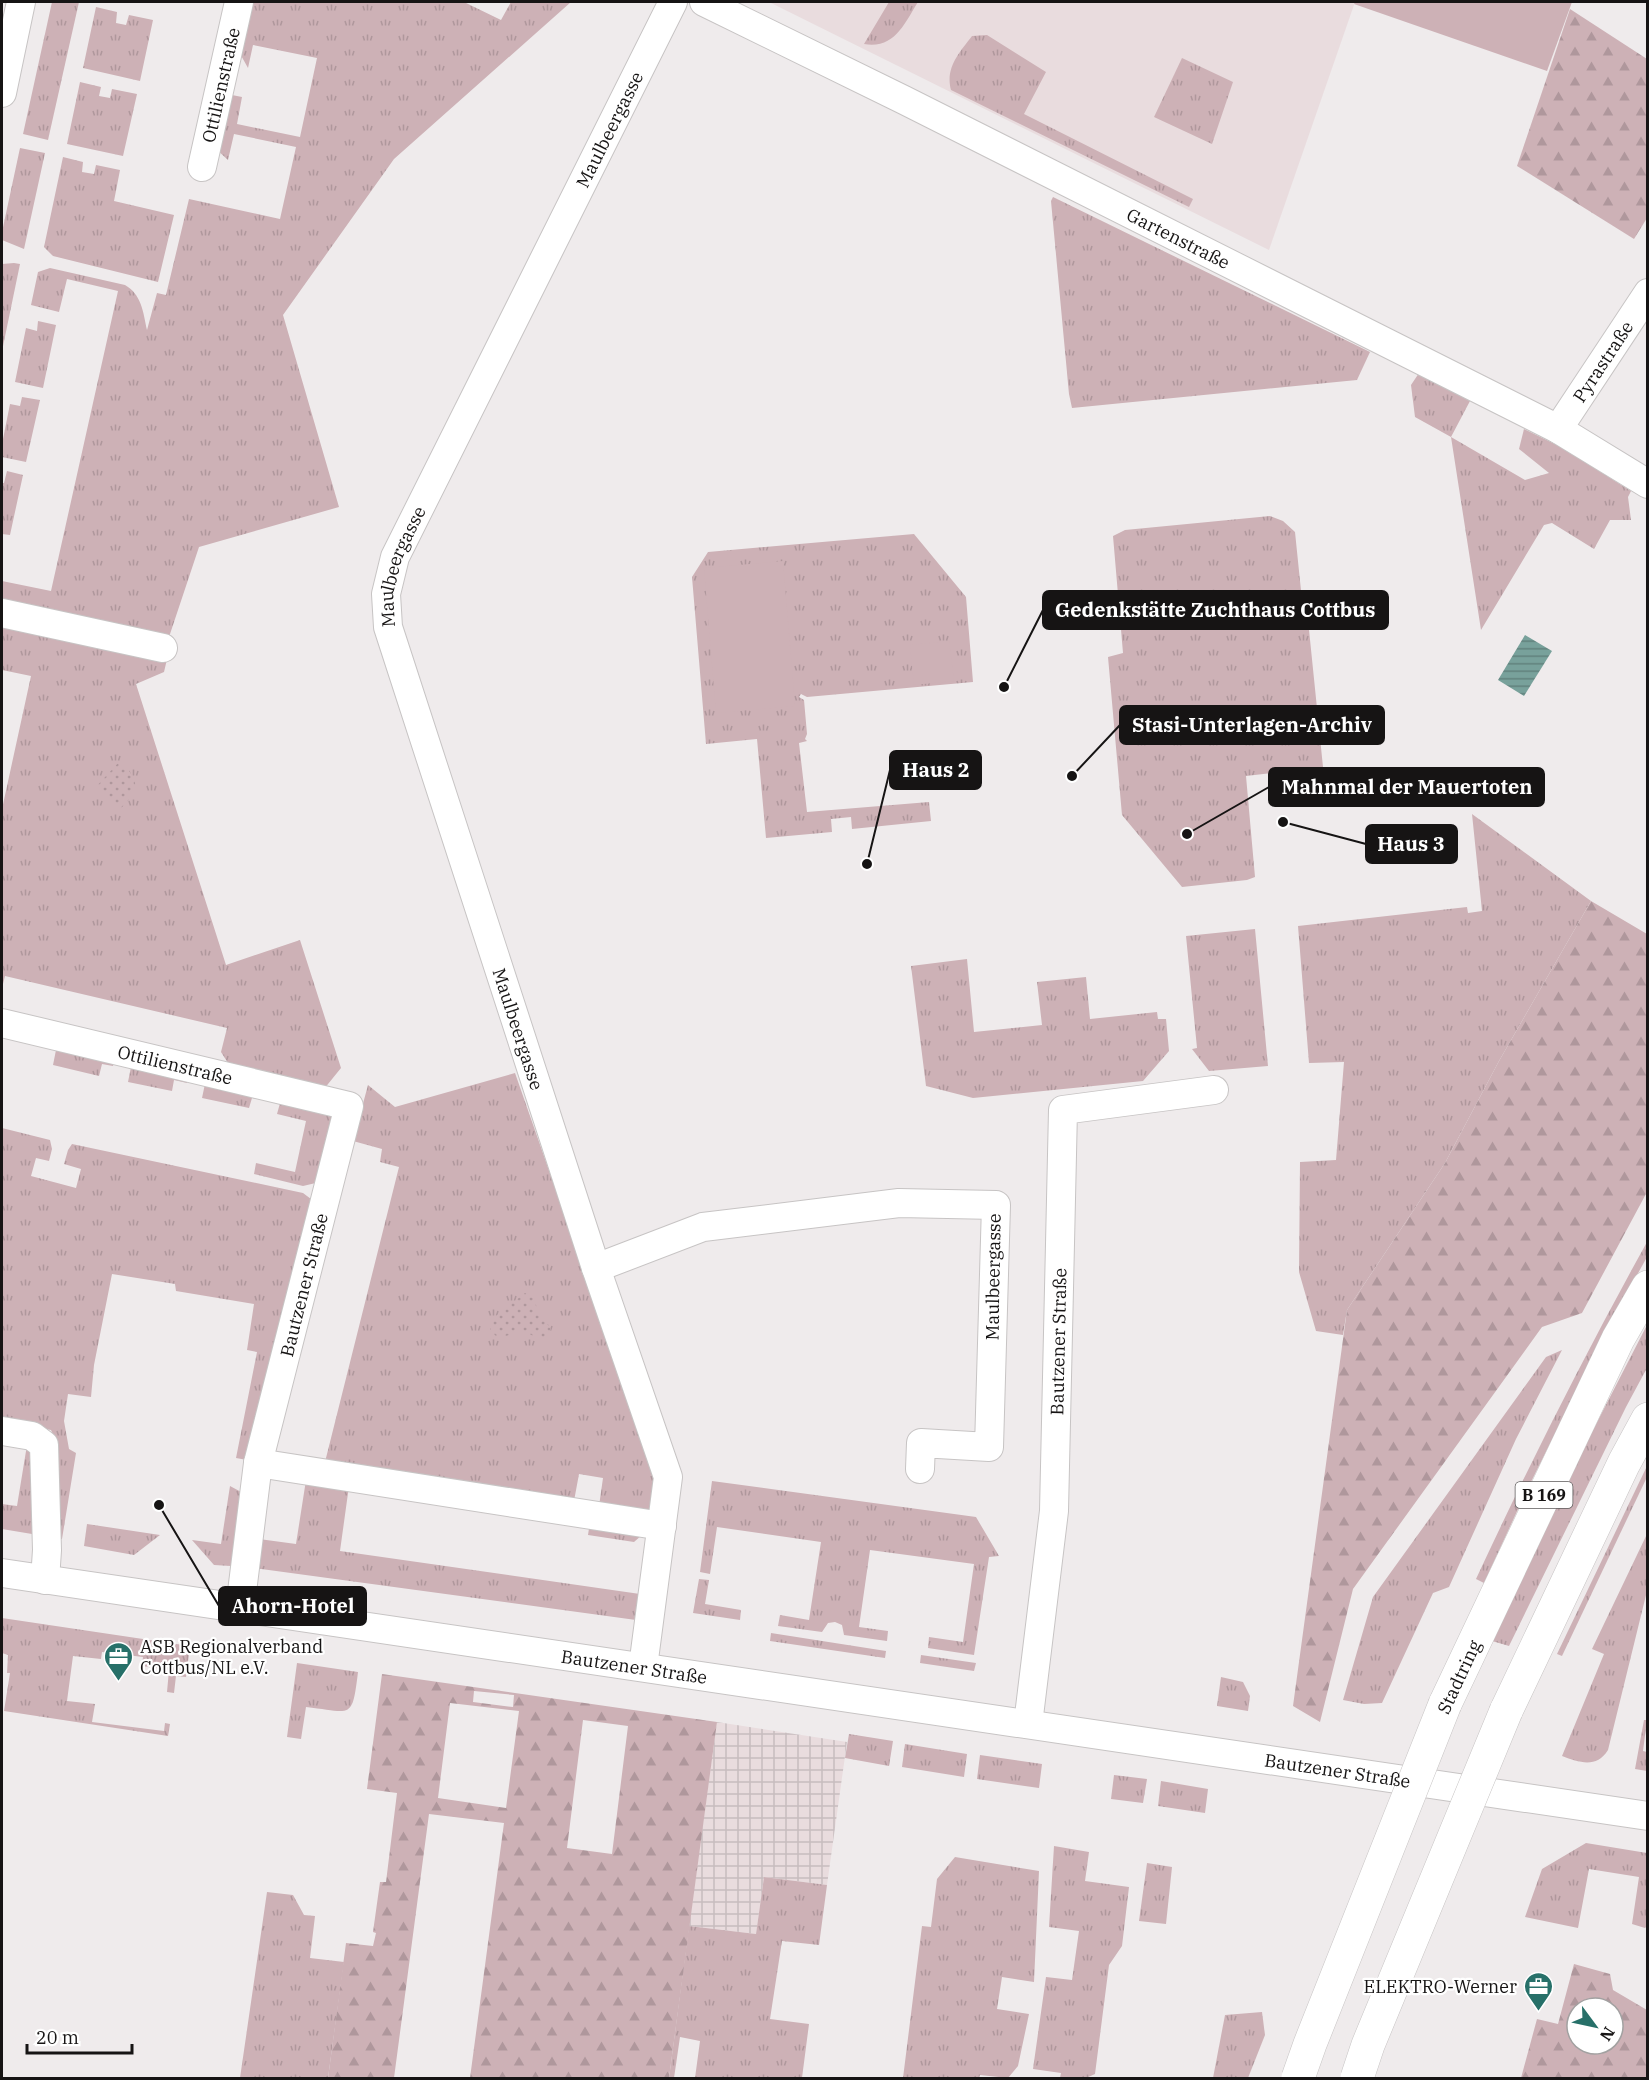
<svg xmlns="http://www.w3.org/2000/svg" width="1649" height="2080" font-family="'IBM Plex Serif',serif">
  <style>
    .built { fill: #e9dcde }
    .industrial { fill: url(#industrial-grid) }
    .grass { fill: url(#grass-tufts) }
    .forest { fill: url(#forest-firs); fill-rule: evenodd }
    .park { fill: url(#park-dots) }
    .garden { fill: #cdb1b6 }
    .water { fill: url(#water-rules) }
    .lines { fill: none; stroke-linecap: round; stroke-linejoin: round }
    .street-casing { stroke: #c7c4c4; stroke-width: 30 }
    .primary-casing { stroke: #c7c4c4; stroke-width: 34 }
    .street { stroke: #fff; stroke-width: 28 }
    .primary { stroke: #fff; stroke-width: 33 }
    .primary-bridge-casing { stroke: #c7c4c4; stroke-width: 34; stroke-linecap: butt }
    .primary-bridge { stroke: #fff; stroke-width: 33 }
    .labels { text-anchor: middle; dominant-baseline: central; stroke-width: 4.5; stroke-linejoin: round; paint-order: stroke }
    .shield { fill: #fff; stroke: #5c5a5a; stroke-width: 1.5 }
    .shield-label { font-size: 16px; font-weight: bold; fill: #161414 }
    .street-label { font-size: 18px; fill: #161414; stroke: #fff }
    .poi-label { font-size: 18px; fill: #161414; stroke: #fff; text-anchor: start }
    .leader { fill: none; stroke: #161414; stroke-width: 2 }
    .callout-dot { fill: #161414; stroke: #fff; stroke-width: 2 }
    .callout { fill: #161414; stroke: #161414; stroke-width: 2 }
    .callout-label { font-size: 20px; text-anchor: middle; font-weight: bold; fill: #fff }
  </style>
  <defs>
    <pattern id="industrial-grid" width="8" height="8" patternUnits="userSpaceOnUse" patternTransform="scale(1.5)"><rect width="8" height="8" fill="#e9dcde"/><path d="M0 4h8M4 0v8" fill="none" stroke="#c7bcbe"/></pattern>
    <pattern id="grass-tufts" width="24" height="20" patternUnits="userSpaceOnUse" patternTransform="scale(1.5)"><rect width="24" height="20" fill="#cdb1b6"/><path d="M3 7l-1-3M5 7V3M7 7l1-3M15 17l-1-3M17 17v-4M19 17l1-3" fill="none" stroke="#af979c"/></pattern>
    <pattern id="forest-firs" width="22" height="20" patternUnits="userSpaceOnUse" patternTransform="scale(1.5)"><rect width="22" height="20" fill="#cdb1b6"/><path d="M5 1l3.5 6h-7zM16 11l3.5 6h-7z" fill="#af979c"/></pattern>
    <pattern id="park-dots" width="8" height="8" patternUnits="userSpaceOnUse" patternTransform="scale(1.5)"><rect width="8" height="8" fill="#cdb1b6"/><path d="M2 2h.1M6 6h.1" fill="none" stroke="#af979c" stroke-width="1.8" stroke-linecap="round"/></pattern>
    <pattern id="water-rules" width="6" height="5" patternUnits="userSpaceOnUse" patternTransform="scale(1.5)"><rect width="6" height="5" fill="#78a19b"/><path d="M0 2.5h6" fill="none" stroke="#61827d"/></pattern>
  </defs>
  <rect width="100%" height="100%" fill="#efebec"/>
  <path class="built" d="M769,2H1355L1269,250Z"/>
  <path class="industrial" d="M717,1722L847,1742L827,1885L764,1877L756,1934L689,1926Z"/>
  <g class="grass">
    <path d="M52,2H79L48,140L23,134Z"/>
    <path d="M248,2H464L501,20L511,2H571L394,159L283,315L339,507L199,547L168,640L2,603V581L51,591L118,291L67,279L59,312L31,305L38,272L50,268L125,285C142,295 143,312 147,330L157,293L166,295L189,199L280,219L296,147L234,134L228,160L216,149L232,95L242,97L237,124L300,137L317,58L253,45L248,68L238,50Z"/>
    <path d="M889,2H918C904,24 895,49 864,44Z"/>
    <path d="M96,7L117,12L116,23L126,25L129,15L153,20L140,81L83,68Z"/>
    <path d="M987,35L1046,72L1024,114L1193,199L1189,207L951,90C945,68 959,53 972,36Z"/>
    <path d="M1182,58L1233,82L1212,144L1154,117Z"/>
    <path d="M80,82L101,87L99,96L110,98L112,89L137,94L123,156L67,144Z"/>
    <path d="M20,148L45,153L24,249L2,240V232Z"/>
    <path d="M63,157L83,162L82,172L94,174L96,165L120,170L114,201L174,215L158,282L53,256L44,247Z"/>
    <path d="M1053,197L1370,352L1357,380L1072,408L1069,394L1051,201Z"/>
    <path d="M14,263L20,264L2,351V264Z"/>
    <path d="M38,321L56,325L43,388L15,382L26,328L37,331Z"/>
    <path d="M1419,373L1470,401L1451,437L1525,480L1549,473L1519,449L1524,429L1561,447L1631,491L1628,497L1631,520H1610L1594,549L1552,523L1544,525L1481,630L1451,437L1415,417L1411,385Z"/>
    <path d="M22,397L40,400L26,462L2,457V444L10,404L20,406Z"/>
    <path d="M7,471L23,475L10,535L2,534V483H4Z"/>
    <path d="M1270,516L1283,521L1295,532L1303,610L1308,620L1323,767L1246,776L1255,877L1247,880L1182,887L1122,815L1108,657L1123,653L1113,536L1125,530Z"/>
    <path d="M914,534L966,597L973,682L807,697L801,694L799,697L804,700L807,734L805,739L807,741L799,743L807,812L929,802L931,821L852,829L851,817L831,819L832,832L766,838L757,739L706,744L692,577L708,552Z"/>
    <path d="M2,620L168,655L164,672L136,684L226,965L300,940L341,1068L324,1089L228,1063L221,1052L227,1028L5,976L2,988V809L31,676L2,670Z"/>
    <path d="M1472,814L1591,901L1499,1061L1445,1163L1347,1310L1343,1335L1316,1331L1299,1272L1300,1162L1336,1160L1344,1062L1309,1063L1298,926L1467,907L1468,913L1482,911Z"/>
    <path d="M1255,929L1268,1066L1209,1071L1192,1049L1197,1048L1186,936Z"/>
    <path d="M967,959L974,1032L1042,1025L1037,982L1086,977L1090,1019L1157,1012L1158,1019H1166L1169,1051L1143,1081L973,1098L926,1086L911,966Z"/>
    <path d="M57,1045L115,1058L113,1066L102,1064L99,1076L53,1065Z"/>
    <path d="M132,1062L189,1075L187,1083L174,1080L172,1091L128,1082Z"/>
    <path d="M515,1073L655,1474L649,1514L599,1506L603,1478L579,1474L574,1501L324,1466L399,1167L380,1162L382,1149L353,1141L368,1085L395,1107Z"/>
    <path d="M206,1079L263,1100L252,1098L249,1108L202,1098Z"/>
    <path d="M282,1096L332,1109L335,1124L320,1182L303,1186L254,1174L256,1163L295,1172L306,1121L277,1114Z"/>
    <path d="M2,1128L50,1140L52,1149L49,1161L36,1158L31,1176L76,1188L81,1169L64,1164L68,1150L72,1144L303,1193L315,1202L247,1460L236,1458L257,1352L247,1350L254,1304L176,1291L175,1284L112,1274L94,1365L91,1397L68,1394L64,1421L69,1449L76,1453L62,1539H56L55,1439L51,1430L2,1421Z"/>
    <path d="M1647,1242V1257L1605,1333L1526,1492L1484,1583L1476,1579C1529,1465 1586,1352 1647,1242Z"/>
    <path d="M1647,1325V1368L1626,1407L1509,1646L1492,1641L1573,1469Z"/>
    <path d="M1562,1350L1516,1439L1449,1587L1433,1593L1382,1703L1364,1704L1343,1700L1373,1597L1546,1357Z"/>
    <path d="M27,1445L38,1454V1535L2,1529V1504L17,1506Z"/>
    <path d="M1647,1466V1477L1562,1656L1557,1654Z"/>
    <path d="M306,1480L349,1486L340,1551L640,1594L636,1620L254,1568L259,1539L296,1544Z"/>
    <path d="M712,1481L976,1517L999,1556L989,1557L974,1655L928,1648L929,1637L963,1642L974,1564L870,1550L859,1627L888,1631L887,1641L844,1635L842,1625L835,1622L828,1623L822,1632L778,1626L780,1615L809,1620L821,1542L717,1527L710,1574L700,1572Z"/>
    <path d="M230,1486L243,1493L231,1566L214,1565L192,1540L221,1544Z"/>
    <path d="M590,1522L642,1535L634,1542L588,1535Z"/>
    <path d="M87,1524L160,1535L134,1555L84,1546Z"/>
    <path d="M1647,1534V1591L1608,1750C1597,1768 1580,1763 1562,1756L1604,1654L1592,1649Z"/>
    <path d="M699,1579L709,1580L705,1604L741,1610L740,1620L693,1613Z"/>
    <path d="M2,1618L190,1646L186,1677L176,1676L174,1693L167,1692L169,1670L142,1666L143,1657L102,1652L101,1659L73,1656L67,1701L95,1704L92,1722L164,1731L165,1723L170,1724L168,1736L4,1711L10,1673H7L8,1655L2,1653Z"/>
    <path d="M771,1633L886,1651L885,1658L770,1641Z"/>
    <path d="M921,1655L976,1663L974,1671L920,1663Z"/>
    <path d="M297,1663L358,1672C352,1721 352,1712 306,1707L301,1739L287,1737Z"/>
    <path d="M1221,1677L1243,1682L1250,1696L1248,1711L1217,1706Z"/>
    <path d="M1644,1720H1647L1643,1751L1647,1752V1771L1635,1769Z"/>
    <path d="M849,1734L893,1741L889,1766L845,1758Z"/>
    <path d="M905,1744L967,1754L964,1777L902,1767Z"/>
    <path d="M980,1755L1042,1764L1039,1788L977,1779Z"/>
    <path d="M1114,1775L1147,1779L1143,1803L1111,1799Z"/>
    <path d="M1161,1781L1208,1789L1205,1813L1158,1806Z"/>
    <path d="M1586,1843L1647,1853L1648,1925L1645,1928L1632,1924L1639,1877L1589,1869L1578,1928L1525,1917L1542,1869Z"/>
    <path d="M1054,1846L1089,1852L1085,1881L1129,1887L1122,1946L1109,1965L1095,2074L1086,2078H1060L1061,2073L1033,2069L1046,1977L1072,1980L1079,1931L1049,1927Z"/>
    <path d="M955,1857L1039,1871L1034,1982L1002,1977L997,2009L1029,2014L1018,2066L1008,2078L980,2075L979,2078H903L922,1926L931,1927L937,1879Z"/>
    <path d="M1147,1863L1172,1867L1166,1924L1139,1921Z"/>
    <path d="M764,1877L827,1885L819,1945L782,1941L770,2019L809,2024L802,2078H695L700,2041L680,2037L674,2078H669L689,1926L756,1934Z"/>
    <path d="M267,1892L293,1895L304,1915L315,1916L310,1958L344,1962L328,2078H240Z"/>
    <path d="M1262,2012L1265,2035L1248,2078H1213L1225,2015Z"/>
  </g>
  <g class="forest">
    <path d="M1570,9L1647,59V218L1634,239L1517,166Z"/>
    <path d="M1591,901L1647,934V1192L1582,1313L1542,1327L1353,1589L1320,1722L1293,1706L1347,1310L1445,1163L1499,1061Z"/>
    <path d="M382,1674L717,1722L669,2078H470L504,1823L429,1814L394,2078H328L346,1943L373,1946L376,1933L373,1932L380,1882H386L397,1793L367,1789ZM474,1691L514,1695L513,1707L473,1702ZM450,1703L519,1711L506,1808L438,1798ZM583,1720L628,1726L612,1854L567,1848Z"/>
    <path d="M1574,1964L1610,1974L1613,1990L1647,2010V2078H1521L1537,2019L1558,2024ZM1577,2008H1613V2044H1577Z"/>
  </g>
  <g class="park">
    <path d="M120,761C142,783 139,791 118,811L95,788Z"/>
    <path d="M525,1293L534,1298L538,1312L551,1329L545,1338L539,1339L524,1331L498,1338L490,1330L491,1320Z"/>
  </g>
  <g class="garden">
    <path d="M1355,2H1572L1547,71L1354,4Z"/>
    <path d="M783,561L795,706L716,713L704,568Z"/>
    <path d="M949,641L954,681L914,685L910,645Z"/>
  </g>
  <path class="water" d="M1525,635L1552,651L1524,696L1498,680Z"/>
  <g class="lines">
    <defs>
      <g id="street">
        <path id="s1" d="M704,2L904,100L1558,429L1648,484"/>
        <path d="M2,93L21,2"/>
        <path id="s2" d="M202,167L239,2"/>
        <path id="s3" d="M1558,429L1648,293"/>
        <path d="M2,613L163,648"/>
        <path id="s4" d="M2,1023L349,1106L258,1463L240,1608"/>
        <path d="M596,1268L703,1227L899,1203L996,1205L989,1447L921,1443L920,1469"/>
        <path d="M2,1431L32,1436L44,1445L47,1550L45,1580"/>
        <path d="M258,1463L662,1526"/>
        <path id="s5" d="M2,1573L1648,1816"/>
        <path id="s6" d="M643,1667L668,1477L596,1268L388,627L386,594L395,557L673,2"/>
        <path id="s7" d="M1028,1724L1054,1511L1063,1110L1214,1090"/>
      </g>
      <g id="primary">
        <path d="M1445,1704L1618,1339L1648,1287"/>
        <path d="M1506,1711L1624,1463L1648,1419"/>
      </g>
    </defs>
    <use href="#street" class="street-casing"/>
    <use href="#primary" class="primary-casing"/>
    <use href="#street" class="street"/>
    <use href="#primary" class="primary"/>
    <defs>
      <g id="primary-bridge">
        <path d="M1298,2078L1310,2044L1445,1704"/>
        <path d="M1357,2078L1368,2045L1506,1711"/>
      </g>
    </defs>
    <use href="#primary-bridge" class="primary-bridge-casing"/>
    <use href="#primary-bridge" class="primary-bridge"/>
  </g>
  <defs>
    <symbol id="office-pin" viewBox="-11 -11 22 30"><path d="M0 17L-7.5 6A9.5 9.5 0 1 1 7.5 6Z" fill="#277069" stroke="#fff"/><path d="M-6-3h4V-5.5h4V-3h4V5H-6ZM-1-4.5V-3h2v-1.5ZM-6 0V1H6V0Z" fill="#fff"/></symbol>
  </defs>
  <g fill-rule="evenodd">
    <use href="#office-pin" x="102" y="1640" width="33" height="45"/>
    <use href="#office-pin" x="1522" y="1970" width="33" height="45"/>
  </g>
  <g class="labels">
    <rect class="shield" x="1515.5" y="1482" width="57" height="26" rx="4.5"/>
    <g class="shield-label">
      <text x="1544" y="1495">B 169</text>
    </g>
    <g class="street-label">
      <text stroke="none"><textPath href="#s2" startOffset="84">Ottilienstraße</textPath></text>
      <text stroke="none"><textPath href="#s6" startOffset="1636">Maulbeergasse</textPath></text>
      <text stroke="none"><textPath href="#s1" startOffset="530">Gartenstraße</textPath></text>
      <text stroke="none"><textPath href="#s3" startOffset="81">Pyrastraße</textPath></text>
      <text stroke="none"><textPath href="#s6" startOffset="1150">Maulbeergasse</textPath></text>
      <text transform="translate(518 1029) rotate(72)">Maulbeergasse</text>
      <text stroke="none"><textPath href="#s4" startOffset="178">Ottilienstraße</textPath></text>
      <text transform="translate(993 1277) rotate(-89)">Maulbeergasse</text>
      <text transform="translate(304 1285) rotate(-76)">Bautzener Straße</text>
      <text stroke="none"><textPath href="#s7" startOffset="384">Bautzener Straße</textPath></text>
      <text stroke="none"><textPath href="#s5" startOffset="639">Bautzener Straße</textPath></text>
      <text transform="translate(1459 1677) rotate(-65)">Stadtring</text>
      <text stroke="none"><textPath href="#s5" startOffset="1350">Bautzener Straße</textPath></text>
    </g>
    <g class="poi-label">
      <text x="140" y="1646">ASB Regionalverband<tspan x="140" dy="21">Cottbus/NL e.V.</tspan></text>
      <text x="1517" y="1986" text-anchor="end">ELEKTRO-Werner</text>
    </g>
  </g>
  <path class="leader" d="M1004 687L1043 610M1072 776L1120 725M867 864L890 770M1187 834L1269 787M1283 822L1366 844M159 1505L219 1606"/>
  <g class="callout-dot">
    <circle cx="1004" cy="687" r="6"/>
    <circle cx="1072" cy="776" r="6"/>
    <circle cx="867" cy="864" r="6"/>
    <circle cx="1187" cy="834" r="6"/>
    <circle cx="1283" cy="822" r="6"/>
    <circle cx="159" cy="1505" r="6"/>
  </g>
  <g class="callout">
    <rect x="1043" y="591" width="345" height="38" rx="6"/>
    <rect x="1120" y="706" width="264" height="38" rx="6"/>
    <rect x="890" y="751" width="91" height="38" rx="6"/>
    <rect x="1269" y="768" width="275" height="38" rx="6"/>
    <rect x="1366" y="825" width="91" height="38" rx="6"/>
    <rect x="219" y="1587" width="147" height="38" rx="6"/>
  </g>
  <g class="callout-label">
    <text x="1215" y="617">Gedenkstätte Zuchthaus Cottbus</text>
    <text x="1252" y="732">Stasi-Unterlagen-Archiv</text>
    <text x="936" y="777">Haus 2</text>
    <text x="1407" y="794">Mahnmal der Mauertoten</text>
    <text x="1411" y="851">Haus 3</text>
    <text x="293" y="1613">Ahorn-Hotel</text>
  </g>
  <rect width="1649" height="2080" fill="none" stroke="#161414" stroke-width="6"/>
  <g transform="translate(1595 2026) rotate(123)"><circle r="28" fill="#ffffff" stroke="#a2a1a1" stroke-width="1.5"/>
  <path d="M0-4.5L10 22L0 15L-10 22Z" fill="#277069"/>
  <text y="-9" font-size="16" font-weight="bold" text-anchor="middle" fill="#161414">N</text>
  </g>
  <path d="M27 2044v9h105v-9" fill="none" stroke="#161414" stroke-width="3"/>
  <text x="36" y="2044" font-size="18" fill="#161414" stroke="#ffffff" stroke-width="4.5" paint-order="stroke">20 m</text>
</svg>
